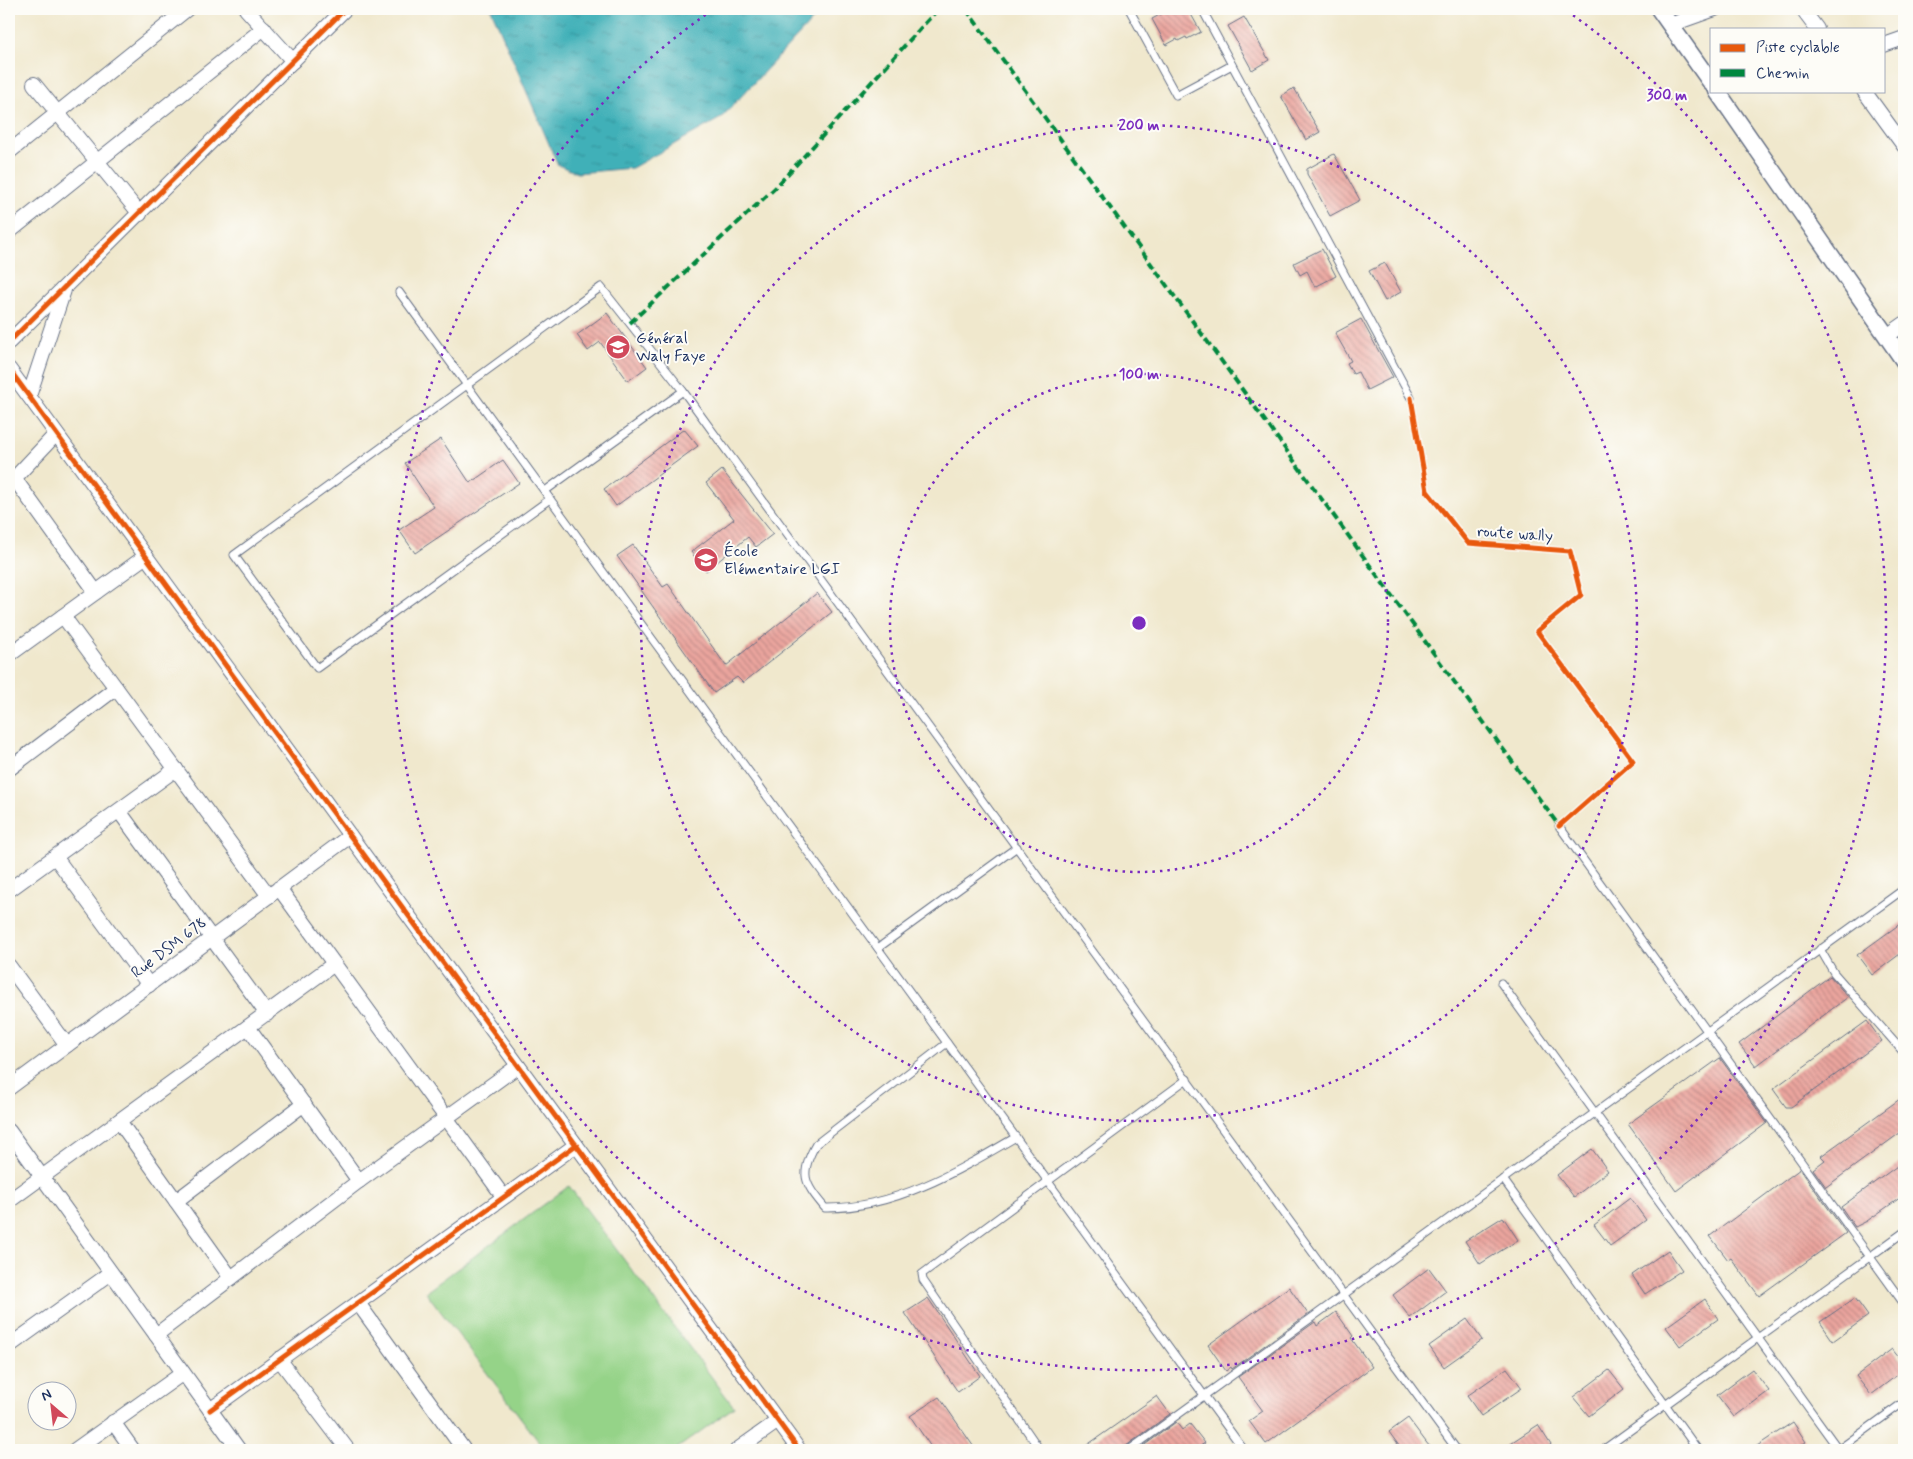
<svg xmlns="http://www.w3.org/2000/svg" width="1913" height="1459" font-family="Mynerve,sans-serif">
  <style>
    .garden { fill: #95d388; stroke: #588173 }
    .water { fill: url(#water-ripples); stroke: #2d708b }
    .building { fill: url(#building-back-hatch) }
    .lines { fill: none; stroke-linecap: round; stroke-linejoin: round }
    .service-casing { stroke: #667085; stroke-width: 9 }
    .minor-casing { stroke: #667085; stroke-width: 16 }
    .tertiary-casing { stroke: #667085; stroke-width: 19 }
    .path { stroke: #667085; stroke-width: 3; stroke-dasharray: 1 4; stroke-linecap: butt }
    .service { stroke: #fff; stroke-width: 7 }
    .minor { stroke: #fff; stroke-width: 14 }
    .tertiary { stroke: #fff; stroke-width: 16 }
    .quiet { stroke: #00873e; stroke-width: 4; stroke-dasharray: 8 4; stroke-linecap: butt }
    .cycleway-casing { stroke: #fdfcf7; stroke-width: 8 }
    .cycleway { stroke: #e8590c; stroke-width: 5 }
    .ring { fill: none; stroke: #7b2cbf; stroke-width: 2.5; stroke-dasharray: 2.5 5 }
    .labels { text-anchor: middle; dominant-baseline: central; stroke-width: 4; stroke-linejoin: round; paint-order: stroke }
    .poi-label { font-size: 16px; fill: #1b2f5e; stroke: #fdfcf7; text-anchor: start }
    .street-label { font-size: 16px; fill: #1b2f5e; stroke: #fdfcf7 }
    .centre { fill: #7b2cbf; stroke: #fdfcf7; stroke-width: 2.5 }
    .ring-label { font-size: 15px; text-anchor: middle; font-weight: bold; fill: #7b2cbf; stroke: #fdfcf7; stroke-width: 4; stroke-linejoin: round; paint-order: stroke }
  </style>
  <defs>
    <pattern id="water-ripples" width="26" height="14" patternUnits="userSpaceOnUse" patternTransform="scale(1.25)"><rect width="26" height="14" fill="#3fb0b8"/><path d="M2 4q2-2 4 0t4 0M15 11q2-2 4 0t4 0" fill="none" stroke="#349099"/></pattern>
    <pattern id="building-back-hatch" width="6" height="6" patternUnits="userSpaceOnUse" patternTransform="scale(1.25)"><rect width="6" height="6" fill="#eba59e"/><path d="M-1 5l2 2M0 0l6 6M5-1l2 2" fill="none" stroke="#be8784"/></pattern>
  </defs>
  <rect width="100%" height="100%" fill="#fdfcf7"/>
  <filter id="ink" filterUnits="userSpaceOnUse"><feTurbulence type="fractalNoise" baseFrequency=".02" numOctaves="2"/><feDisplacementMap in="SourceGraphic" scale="10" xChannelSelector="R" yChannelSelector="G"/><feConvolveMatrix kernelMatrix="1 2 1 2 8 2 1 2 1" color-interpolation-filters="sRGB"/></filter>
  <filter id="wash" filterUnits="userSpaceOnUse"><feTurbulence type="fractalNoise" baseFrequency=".0096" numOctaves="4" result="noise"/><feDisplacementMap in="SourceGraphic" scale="20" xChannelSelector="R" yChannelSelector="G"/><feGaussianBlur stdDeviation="1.12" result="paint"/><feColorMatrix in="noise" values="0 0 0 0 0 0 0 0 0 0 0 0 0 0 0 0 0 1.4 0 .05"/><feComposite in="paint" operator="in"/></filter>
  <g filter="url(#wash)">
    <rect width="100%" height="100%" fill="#f0e8cd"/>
    <path class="garden" d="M569,1186L734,1407L675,1450H545L426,1292Z"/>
    <path class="water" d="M491,9H823L721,118L632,168L577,173L558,165Z"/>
    <g id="blocks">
      <g class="building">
        <path d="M1171,9H1188L1201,32L1187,39L1186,37L1178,41L1177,39L1166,45L1152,19Z"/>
        <path d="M1244,17L1269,60L1252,70L1228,26Z"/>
        <path d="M1294,88L1320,132L1306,140L1281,96Z"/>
        <path d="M1334,154L1360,200L1330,216L1307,174V169Z"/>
        <path d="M1322,249L1336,276L1315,287L1307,271L1300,275L1294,263Z"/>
        <path d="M1385,263L1401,292L1385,301L1369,271Z"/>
        <path d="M607,313L647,367L628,381L600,342L588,351L577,335Z"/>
        <path d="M1361,319L1393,377L1367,390L1358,372L1353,374L1347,363L1351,361L1335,333Z"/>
        <path d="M684,429L698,446L616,506L604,489Z"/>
        <path d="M441,439L470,483L503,460L519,483L415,553L399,530L434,507L405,463Z"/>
        <path d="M722,470L773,534L756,547L748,537L706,571L691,552L734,519L706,483Z"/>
        <path d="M633,545L663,587L668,584L726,666L817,593L832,612L743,683L737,677L714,693L617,556Z"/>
        <path d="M1904,921V951L1872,975L1857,955Z"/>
        <path d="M1830,976L1848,997L1756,1066L1739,1044Z"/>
        <path d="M1867,1021L1882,1041L1791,1107H1786L1773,1089Z"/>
        <path d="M1720,1058L1767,1123L1676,1191L1628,1124Z"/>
        <path d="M1904,1096V1130L1826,1187L1813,1169L1825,1160L1821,1156Z"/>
        <path d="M1592,1149L1608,1171L1574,1197L1557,1175Z"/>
        <path d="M1904,1161V1195L1867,1221L1855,1227L1841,1207Z"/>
        <path d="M1800,1169L1846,1233L1759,1296L1731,1258L1728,1260L1710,1236Z"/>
        <path d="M1630,1198L1646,1220L1610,1246L1594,1225Z"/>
        <path d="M1503,1217L1518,1240L1480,1264L1465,1241Z"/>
        <path d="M1668,1250L1682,1270L1645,1294L1632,1275Z"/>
        <path d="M1429,1268L1446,1291L1410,1318L1393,1295Z"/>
        <path d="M1289,1287L1308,1314L1232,1369L1231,1367L1226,1371L1208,1345Z"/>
        <path d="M928,1298L980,1376L958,1392L905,1313Z"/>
        <path d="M1855,1298L1868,1316L1833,1341L1820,1322Z"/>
        <path d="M1705,1299L1718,1319L1680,1346L1666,1327Z"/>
        <path d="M1336,1312L1353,1336L1351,1338L1372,1367L1266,1444L1249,1421L1263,1411L1238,1377L1315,1322L1317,1326Z"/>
        <path d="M1467,1319L1482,1340L1444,1367L1429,1346Z"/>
        <path d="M1892,1349L1904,1364V1370L1871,1395L1856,1376Z"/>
        <path d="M1507,1368L1522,1388L1481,1416L1467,1396Z"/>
        <path d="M1752,1369L1769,1391L1734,1417L1717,1395Z"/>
        <path d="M1609,1370L1624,1389L1589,1416L1573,1397Z"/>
        <path d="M1157,1396L1170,1414L1126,1446L1124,1450H1080Z"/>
        <path d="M939,1397L976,1450H933L910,1416Z"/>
        <path d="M1408,1418L1432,1450H1402L1389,1432Z"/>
        <path d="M1176,1422L1182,1430L1190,1424L1205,1443L1194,1450H1138Z"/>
        <path d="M1793,1422L1806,1442L1793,1450H1751Z"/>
        <path d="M1538,1425L1551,1445L1544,1450H1500Z"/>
      </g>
    </g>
  </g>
  <g filter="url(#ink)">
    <use href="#blocks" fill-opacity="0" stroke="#667085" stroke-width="1"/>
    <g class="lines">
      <defs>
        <g id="service">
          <path d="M1129,9L1176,95L1232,65"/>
          <path d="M1202,9L1411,398"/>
          <path d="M399,292L1244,1450"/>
          <path d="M545,491L683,391"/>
          <path d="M550,499L317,668L234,555L601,287L683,391L1457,1450"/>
          <path d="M1559,826L1904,1304"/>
          <path d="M878,948L1017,847"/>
          <path d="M1820,949L1834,973L1904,1053"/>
          <path d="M1501,983L1839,1450"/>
          <path d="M947,1043L816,1144C799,1174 804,1183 825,1208C894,1209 958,1171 1016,1137"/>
          <path d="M1503,1179L1698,1450"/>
          <path d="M1040,1450L923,1280L922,1274L1187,1079"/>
          <path d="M1129,1450L1904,889"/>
          <path d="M1603,1450L1904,1232"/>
          <path d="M1838,1450L1904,1402"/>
        </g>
        <g id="minor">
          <path d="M246,9L293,61"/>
          <path d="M1802,9L1817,29"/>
          <path d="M1670,25L1715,9"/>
          <path d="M1884,45L1904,38"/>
          <path d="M34,84L140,214"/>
          <path d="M1864,91L1904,146"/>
          <path d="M9,152L187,9"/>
          <path d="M9,232L264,28"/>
          <path d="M1887,336L1904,324"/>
          <path d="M9,342L345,9"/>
          <path d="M9,369L799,1450"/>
          <path d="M29,396L64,290"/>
          <path d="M14,478L96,592"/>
          <path d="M9,484L56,434"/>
          <path d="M63,616L269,896"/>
          <path d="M9,655L146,556"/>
          <path d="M9,769L116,688"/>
          <path d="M119,811L267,1014"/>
          <path d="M56,858L149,985"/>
          <path d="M279,888L503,1196"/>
          <path d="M9,890L176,769"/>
          <path d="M9,966L67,1045"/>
          <path d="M248,1027L359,1181"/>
          <path d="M9,1088L350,836"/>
          <path d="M119,1121L231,1278"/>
          <path d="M9,1131L239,1450"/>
          <path d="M9,1201L334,964"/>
          <path d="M176,1201L304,1104"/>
          <path d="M358,1303L464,1450"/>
          <path d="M156,1335L359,1181L518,1066"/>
          <path d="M9,1346L111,1273"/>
          <path d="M279,1359L348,1450"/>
          <path d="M210,1410L576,1145"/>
          <path d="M113,1422L133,1450"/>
          <path d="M75,1450L183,1373"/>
          <path d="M737,1450L778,1421"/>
        </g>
        <g id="tertiary">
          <path d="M1659,9L1712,84"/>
          <path d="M1717,91L1904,361"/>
        </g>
      </defs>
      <use href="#service" class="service-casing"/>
      <use href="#minor" class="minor-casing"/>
      <use href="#tertiary" class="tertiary-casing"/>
      <path class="path" d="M1413,408L1427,491L1468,543L1570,551L1581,595L1537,631L1633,761L1567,819"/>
      <use href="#service" class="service"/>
      <use href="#minor" class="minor"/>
      <use href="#tertiary" class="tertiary"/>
      <g class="quiet">
        <path d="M966,9L1559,826"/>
        <path d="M630,323L775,188L938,9"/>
      </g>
      <defs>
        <g id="cycleway">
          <path d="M9,342L345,9"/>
          <path d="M9,369L799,1450"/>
          <path d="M1411,398L1427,491L1468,543L1570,551L1581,595L1537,631L1633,761L1559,826"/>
          <path d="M210,1410L576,1145"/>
        </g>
      </defs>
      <use href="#cycleway" class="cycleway-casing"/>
      <use href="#cycleway" class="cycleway"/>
    </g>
  </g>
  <g class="ring">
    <circle cx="1139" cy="623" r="249"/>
    <circle cx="1139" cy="623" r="498"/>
    <path d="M1567 11A747 747 0 1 1 711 11"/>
  </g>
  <defs>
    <symbol id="school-disc" viewBox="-11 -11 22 22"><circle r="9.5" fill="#d1495b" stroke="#fdfcf7"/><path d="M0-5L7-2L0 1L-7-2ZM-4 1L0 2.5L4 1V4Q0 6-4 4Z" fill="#fff"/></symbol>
  </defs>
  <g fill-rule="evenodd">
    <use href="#school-disc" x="604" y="333" width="28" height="28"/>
    <use href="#school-disc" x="692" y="546" width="28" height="28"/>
  </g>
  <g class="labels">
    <g class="poi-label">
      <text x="636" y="338">Général<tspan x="636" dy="18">Waly Faye</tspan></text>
      <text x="724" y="551">École<tspan x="724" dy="18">Elémentaire LGI</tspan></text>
    </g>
    <g class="street-label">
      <text transform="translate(1515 534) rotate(4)">route wally</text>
      <text transform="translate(169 948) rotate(-37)">Rue DSM 678</text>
    </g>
  </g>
  <circle cx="1139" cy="623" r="8" class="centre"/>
  <g class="ring-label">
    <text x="1667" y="100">300 m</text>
    <text x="1139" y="130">200 m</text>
    <text x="1139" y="379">100 m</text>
  </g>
  <rect width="1913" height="1459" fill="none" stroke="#fdfcf7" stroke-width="30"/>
  <rect x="1710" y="28" width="175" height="65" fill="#fdfcf7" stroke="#a3aaba"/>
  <rect x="1720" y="44" width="25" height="8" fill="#e8590c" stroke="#a3aaba"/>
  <text x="1756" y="52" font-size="15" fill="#1b2f5e">Piste cyclable</text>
  <rect x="1720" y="69" width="25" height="8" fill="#00873e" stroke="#a3aaba"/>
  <text x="1756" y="78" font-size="15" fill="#1b2f5e">Chemin</text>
  <g transform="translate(52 1406) rotate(332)"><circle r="24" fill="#fdfcf7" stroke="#a3aaba"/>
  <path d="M0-4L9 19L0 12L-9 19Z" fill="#d1495b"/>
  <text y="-8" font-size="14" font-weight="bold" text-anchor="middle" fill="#1b2f5e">N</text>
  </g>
</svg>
